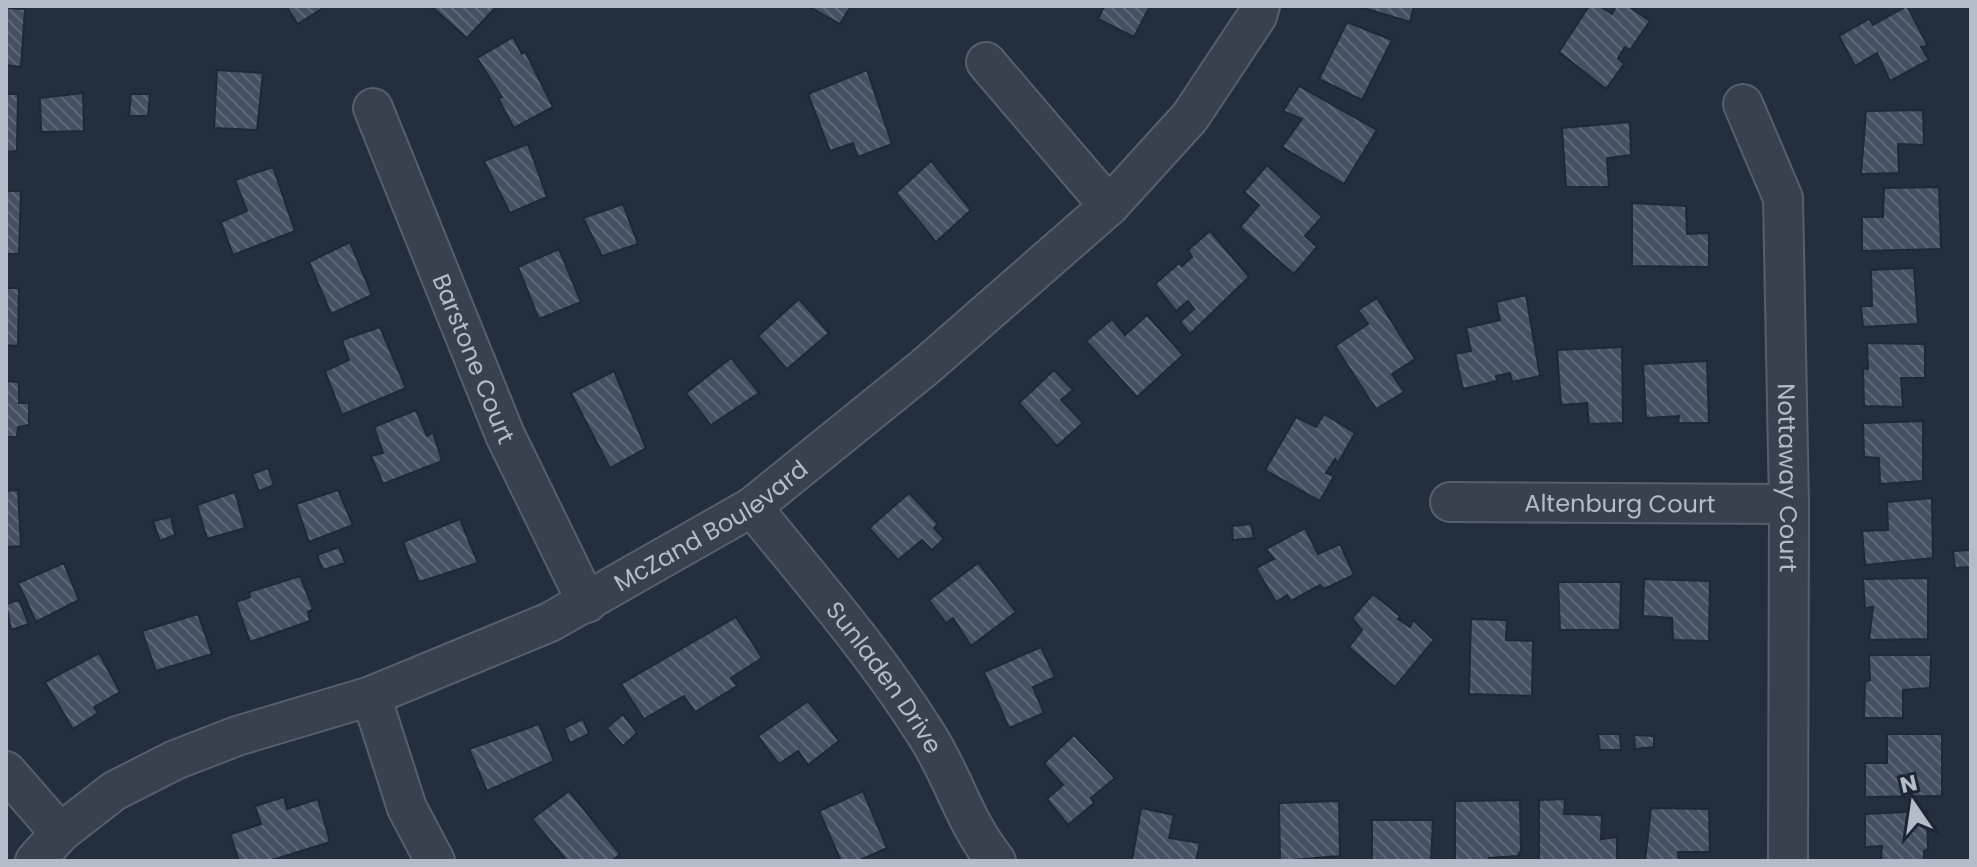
<svg xmlns="http://www.w3.org/2000/svg" width="1977" height="867" font-family="Poppins,sans-serif">
  <style>
    .building { fill: url(#building-back-hatch); stroke: #1f2835; stroke-width: 2 }
    .lines { fill: none; stroke-linecap: round; stroke-linejoin: round }
    .minor-casing { stroke: #565f6c; stroke-width: 42 }
    .minor { stroke: #38414e; stroke-width: 38 }
    .labels { text-anchor: middle; dominant-baseline: central; stroke-width: 8; stroke-linejoin: round; paint-order: stroke }
    .street-label { font-size: 24px; fill: #b4bcc9; stroke: #1d2633 }
  </style>
  <defs>
    <pattern id="building-back-hatch" width="6" height="6" patternUnits="userSpaceOnUse" patternTransform="scale(2)"><rect width="6" height="6" fill="#455162"/><path d="M-1 5l2 2M0 0l6 6M5-1l2 2" fill="none" stroke="#5d6877"/></pattern>
  </defs>
  <rect width="100%" height="100%" fill="#242f3e"/>
  <g class="building">
    <path d="M286,6H326L298,24Z"/>
    <path d="M431,6H495L496,7L467,38Z"/>
    <path d="M808,6H851L840,24Z"/>
    <path d="M1104,6H1150L1134,37L1098,19Z"/>
    <path d="M1357,6H1414L1410,22Z"/>
    <path d="M1589,6H1600L1612,14L1616,6H1628L1650,21L1630,50L1625,47L1618,58L1624,64L1606,89L1559,52Z"/>
    <path d="M1907,6L1928,46L1921,47L1929,60L1890,81L1877,53L1855,66L1839,36L1869,19L1873,25Z"/>
    <path d="M6,8L25,9L21,67L6,65Z"/>
    <path d="M1347,22L1392,40L1362,100L1319,79Z"/>
    <path d="M513,37L522,54L525,51L553,107L514,128L498,98L502,97L477,58Z"/>
    <path d="M217,70L263,73L257,130L214,128Z"/>
    <path d="M867,70L892,144L858,157L853,143L830,151L808,94Z"/>
    <path d="M1299,86L1377,130L1344,184L1282,147L1302,119L1283,111Z"/>
    <path d="M83,93L84,131L41,132L40,98Z"/>
    <path d="M6,94H18L17,151L6,152Z"/>
    <path d="M131,94H150L148,116H129Z"/>
    <path d="M1923,110L1924,145L1898,144L1899,173L1861,174L1866,111Z"/>
    <path d="M1630,122L1631,155L1607,158L1609,187H1566L1562,128Z"/>
    <path d="M528,144L547,197L510,213L484,161Z"/>
    <path d="M931,161L971,210L936,242L896,193Z"/>
    <path d="M1267,165L1322,217L1305,236L1317,247L1294,274L1240,227L1259,205L1244,192Z"/>
    <path d="M273,167L295,231L233,255L221,222L247,211L235,180Z"/>
    <path d="M1939,187L1941,249L1862,251V217H1883L1884,188Z"/>
    <path d="M6,191H21L19,254H6Z"/>
    <path d="M1632,203L1686,206L1687,234L1709,233V267L1632,266Z"/>
    <path d="M623,204L638,244L602,256L583,218Z"/>
    <path d="M1210,231L1249,277L1190,334L1180,322L1194,309L1188,301L1176,311L1155,284L1179,263L1182,266L1192,257L1188,250Z"/>
    <path d="M350,242L372,295L331,314L309,262Z"/>
    <path d="M559,249L581,302L539,319L518,267Z"/>
    <path d="M1914,268L1918,324L1863,327L1861,306H1872L1871,270Z"/>
    <path d="M6,288H19L18,346L6,345Z"/>
    <path d="M1526,295L1540,376L1512,382L1510,373L1496,376L1497,381L1463,389L1455,354L1471,351L1466,328L1500,320L1496,302Z"/>
    <path d="M1377,298L1415,359L1392,374L1404,392L1376,409L1335,346L1368,324L1358,310Z"/>
    <path d="M799,299L829,333L787,369L758,336Z"/>
    <path d="M1147,315L1183,355L1137,397L1086,341L1112,319L1125,335Z"/>
    <path d="M380,327L406,388L342,415L325,371L349,360L342,340Z"/>
    <path d="M1867,343L1925,344V378H1901L1903,407L1864,406L1863,368L1868,369Z"/>
    <path d="M1622,347L1623,423L1589,424L1587,403L1561,405L1557,350Z"/>
    <path d="M731,358L759,393L711,425L686,393Z"/>
    <path d="M1707,361L1709,423H1678L1679,416L1646,418L1643,364Z"/>
    <path d="M1054,370L1073,390L1061,400L1083,423L1057,446L1019,403Z"/>
    <path d="M614,371L646,448L610,468L571,393Z"/>
    <path d="M6,381L19,382V403H29V425L18,427L17,437H6Z"/>
    <path d="M416,410L427,436L433,432L442,461L383,484L371,456L383,453L374,427Z"/>
    <path d="M1324,414L1355,433L1338,463L1335,459L1326,473L1334,476L1320,501L1265,470L1296,417L1316,427Z"/>
    <path d="M1923,421V481L1880,484L1879,458L1864,457L1863,423Z"/>
    <path d="M268,468L274,485L259,491L252,474Z"/>
    <path d="M18,490L21,546L6,547V491Z"/>
    <path d="M338,490L353,525L309,542L296,504Z"/>
    <path d="M235,492L245,528L207,539L197,505Z"/>
    <path d="M909,493L938,524L934,528L944,539L932,550L922,540L898,560L869,528Z"/>
    <path d="M1932,498L1933,558L1865,565L1862,531L1888,530L1887,502Z"/>
    <path d="M171,517L175,535L160,541L153,521Z"/>
    <path d="M460,519L478,563L419,582L403,542Z"/>
    <path d="M1251,524L1254,538L1233,540L1232,526Z"/>
    <path d="M1305,528L1318,554L1340,544L1354,575L1324,589L1320,585L1291,601L1287,595L1276,602L1256,568L1274,559L1266,549Z"/>
    <path d="M339,547L345,563L323,570L317,555Z"/>
    <path d="M1971,550V567L1955,568L1953,551Z"/>
    <path d="M64,563L79,600L36,622L18,583Z"/>
    <path d="M978,563L1016,612L971,646L953,618L946,623L929,600Z"/>
    <path d="M300,576L313,609L308,612L310,621L250,642L236,602L250,597L249,592Z"/>
    <path d="M1928,578V639L1869,640L1873,607L1865,608L1863,579Z"/>
    <path d="M1644,579L1710,581L1709,641L1673,640L1672,618L1643,616Z"/>
    <path d="M1558,582H1621L1620,630H1560Z"/>
    <path d="M1373,594L1400,616L1398,619L1410,627L1413,620L1434,640L1395,687L1349,647L1362,630L1352,618Z"/>
    <path d="M19,600L29,624L11,630L6,604Z"/>
    <path d="M198,614L212,654L156,671L142,631Z"/>
    <path d="M736,617L762,658L731,678L737,686L695,712L684,696L644,719L621,684Z"/>
    <path d="M1471,619L1507,620L1506,640L1533,641L1532,696L1469,694Z"/>
    <path d="M1041,647L1055,677L1033,687L1044,713L1009,728L984,672Z"/>
    <path d="M99,653L120,692L94,707L98,713L73,729L45,682Z"/>
    <path d="M1869,655H1931L1930,688L1903,690V718H1864L1865,682L1870,680Z"/>
    <path d="M808,701L839,741L808,765L798,751L779,764L758,736Z"/>
    <path d="M623,714L637,733L623,746L607,728Z"/>
    <path d="M583,719L589,734L570,743L564,728Z"/>
    <path d="M539,724L554,761L487,791L469,749Z"/>
    <path d="M1598,734H1620L1621,750H1600Z"/>
    <path d="M1887,734H1942V796L1865,797V763H1887Z"/>
    <path d="M1074,735L1115,778L1091,798L1094,803L1068,825L1047,799L1063,785L1044,763Z"/>
    <path d="M1634,735L1654,736V747L1635,749Z"/>
    <path d="M569,791L620,854L612,861H567L532,819Z"/>
    <path d="M863,791L887,848L858,861H841L819,811Z"/>
    <path d="M284,797L287,809L318,799L330,842L269,861H239L230,834L261,824L255,806Z"/>
    <path d="M1565,799L1564,814L1602,815L1601,839L1617,837V861H1539V800Z"/>
    <path d="M1520,800L1521,850L1518,856L1489,858V861H1455V801Z"/>
    <path d="M1339,801L1340,856L1280,861L1279,803Z"/>
    <path d="M1141,808L1174,815L1169,838L1200,843L1196,861H1132Z"/>
    <path d="M1651,808L1709,809L1710,852H1678L1679,861H1645Z"/>
    <path d="M1927,811L1928,849L1924,851V861H1881L1882,846L1865,847V814Z"/>
    <path d="M1372,820H1433L1431,861H1372Z"/>
  </g>
  <g class="lines">
    <defs>
      <g id="minor">
        <path d="M986,62L1109,206"/>
        <path id="s1" d="M1743,104L1783,198L1789,504L1788,861"/>
        <path id="s2" d="M373,108L505,435L587,603"/>
        <path id="s3" d="M1450,502L1789,504"/>
        <path id="s4" d="M752,507C812,581 875,653 926,734C953,775 964,822 996,861"/>
        <path d="M371,696L407,808L435,861"/>
        <path d="M6,771L60,833"/>
        <path id="s5" d="M35,861L60,833L114,791L175,760L237,736L371,696L550,622L752,507L925,367L1109,206L1190,117L1257,16L1260,6"/>
      </g>
    </defs>
    <use href="#minor" class="minor-casing"/>
    <use href="#minor" class="minor"/>
  </g>
  <g class="labels">
    <g class="street-label">
      <text stroke="none"><textPath href="#s2" startOffset="270">Barstone Court</textPath></text>
      <text stroke="none"><textPath href="#s1" startOffset="382">Nottaway Court</textPath></text>
      <text stroke="none"><textPath href="#s3" startOffset="170">Altenburg Court</textPath></text>
      <text stroke="none"><textPath href="#s5" startOffset="762">McZand Boulevard</textPath></text>
      <text stroke="none"><textPath href="#s4" startOffset="216">Sunladen Drive</textPath></text>
    </g>
  </g>
  <rect width="1977" height="867" fill="none" stroke="#b4bcc9" stroke-width="16"/>
  <g transform="translate(1913 803) rotate(347)" stroke="#1d2633" stroke-width="6" paint-order="stroke">
  <path d="M0-6L14 30L0 20L-14 30Z" fill="#b4bcc9"/>
  <text y="-12" font-size="22" font-weight="bold" text-anchor="middle" fill="#b4bcc9">N</text>
  </g>
</svg>
